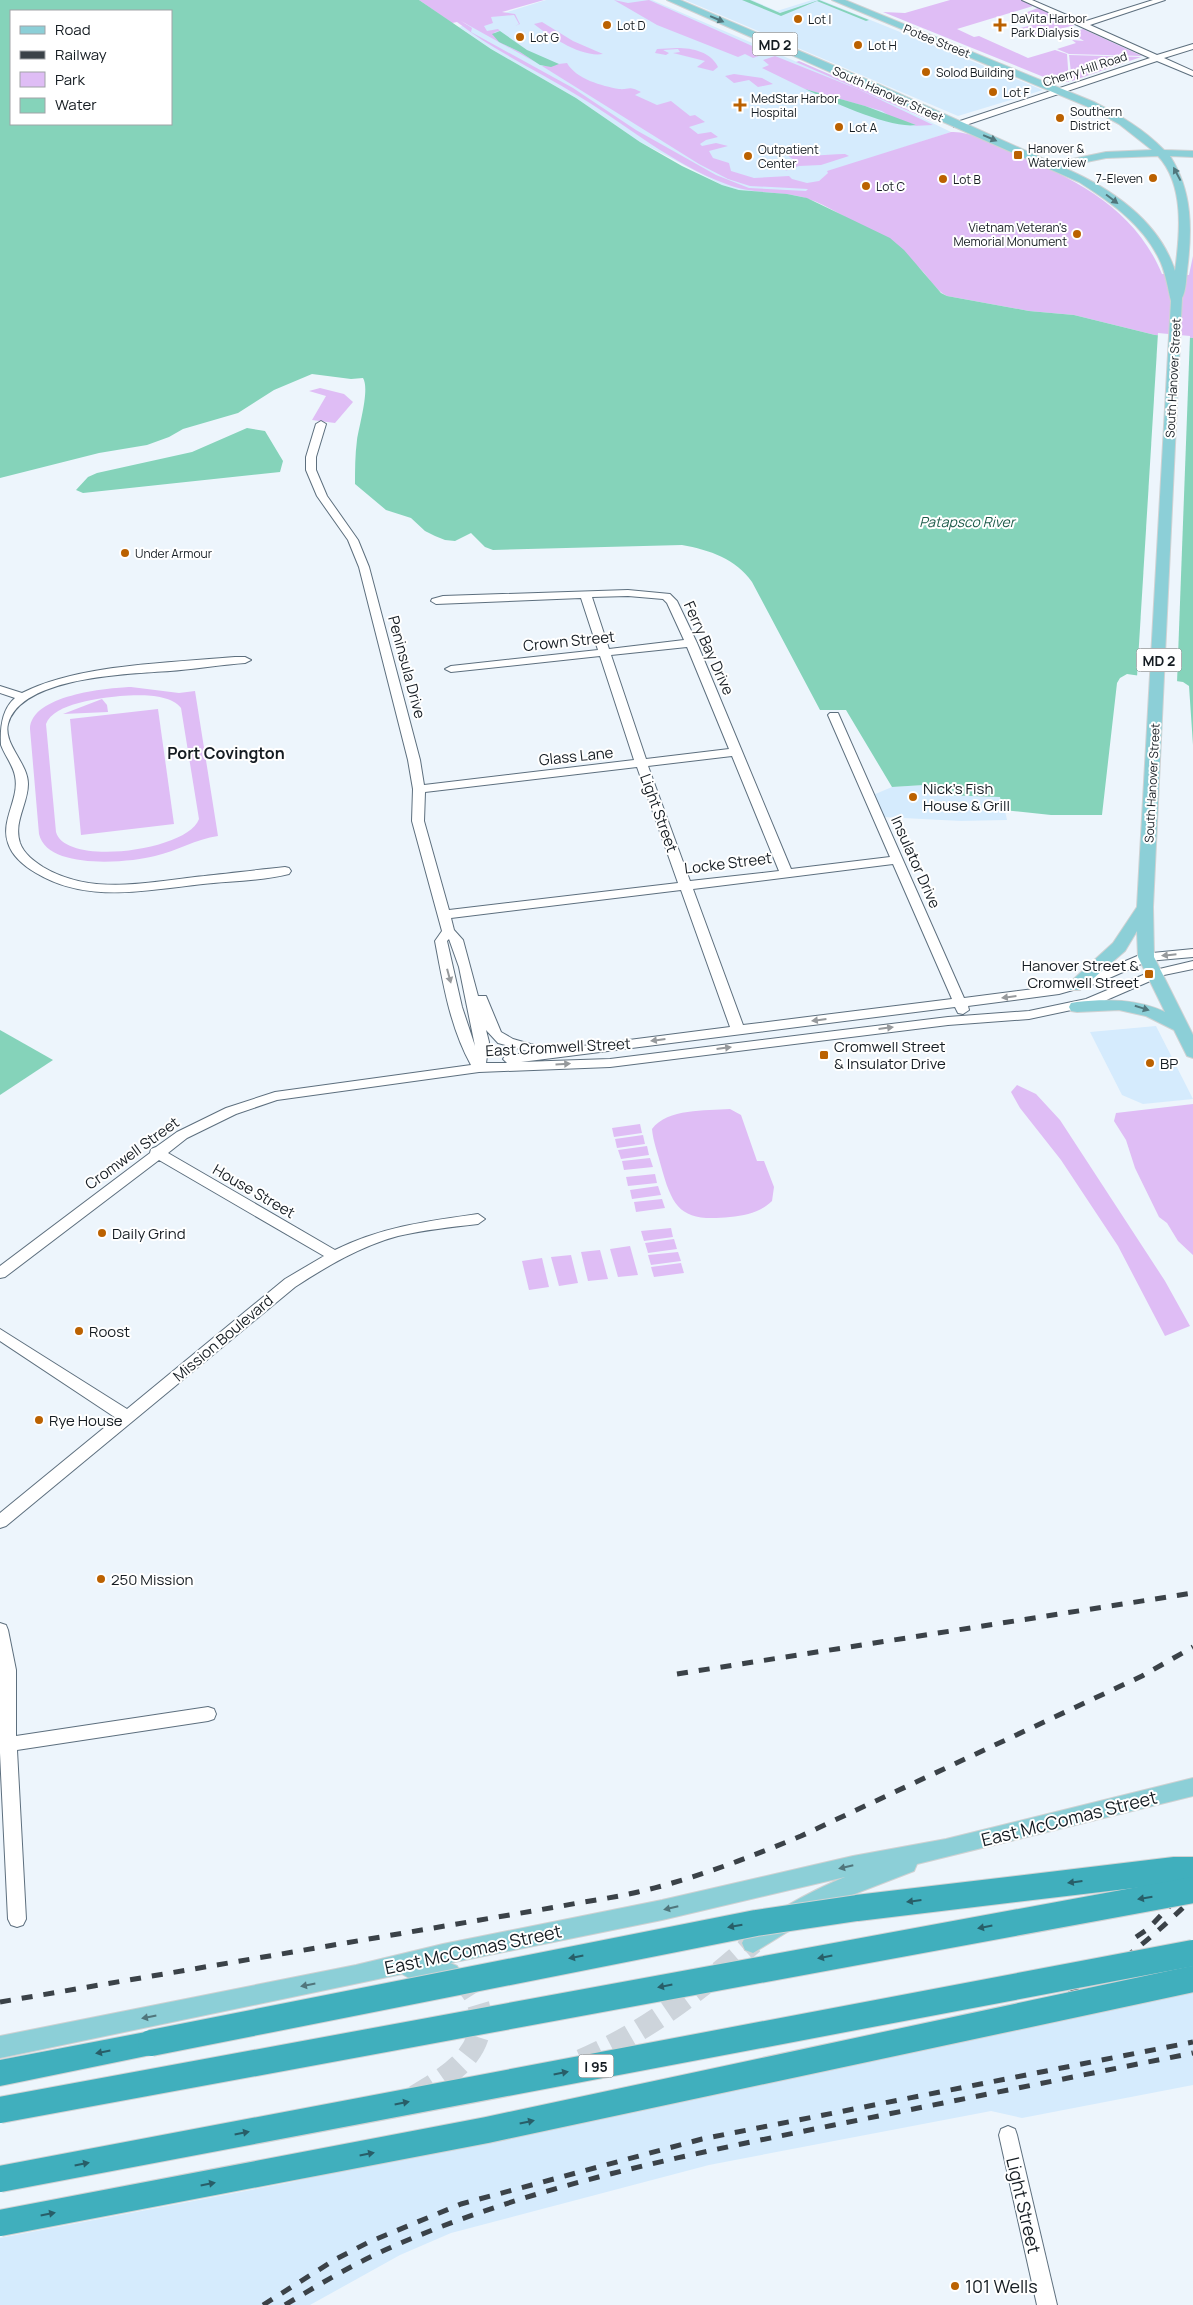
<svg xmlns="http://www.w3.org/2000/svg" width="1193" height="2305" font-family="Manrope,sans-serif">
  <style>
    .built { fill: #d5ebfd }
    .green { fill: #dfbdf5; fill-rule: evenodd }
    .water { fill: #85d3ba; fill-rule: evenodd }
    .pier { fill: #edf5fc }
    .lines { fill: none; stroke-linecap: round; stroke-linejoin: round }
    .major-tunnel { stroke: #cdd4db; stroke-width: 22; stroke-dasharray: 22 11; stroke-linecap: butt }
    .minor-casing { stroke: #5d6f7e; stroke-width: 2 }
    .major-casing { stroke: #d0d2d3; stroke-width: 2 }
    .highway-casing { stroke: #d0d2d3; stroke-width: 2 }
    .minor { fill: #fff; fill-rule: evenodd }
    .major { fill: #8ccfd7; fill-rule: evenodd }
    .highway { fill: #40afbd; fill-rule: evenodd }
    .rail { stroke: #3b4248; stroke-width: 5; stroke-dasharray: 11 11; stroke-linecap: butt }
    .highway-bridge-casing { stroke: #d0d2d3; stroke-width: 28; stroke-linecap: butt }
    .highway-bridge { stroke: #40afbd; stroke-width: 26 }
    .oneway { fill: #50767c }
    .oneway2 { fill: #96999c }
    .oneway3 { fill: #285e68 }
    .poi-dot { fill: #bb6100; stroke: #fff; stroke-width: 2 }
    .labels { text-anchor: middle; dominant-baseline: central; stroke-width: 4; stroke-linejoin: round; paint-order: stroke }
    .far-poi-label { font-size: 12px; fill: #151c22; stroke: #fff; text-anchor: start }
    .far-street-label { font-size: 12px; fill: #151c22; stroke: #fff }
    .shield { fill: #fff; stroke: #5b6064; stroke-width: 1 }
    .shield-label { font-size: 14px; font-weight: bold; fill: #151c22 }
    .far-water-label { font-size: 14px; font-style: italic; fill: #1e5c4b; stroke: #fff }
    .street-label { font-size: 15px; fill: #151c22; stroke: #fff }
    .poi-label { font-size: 15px; fill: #151c22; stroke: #fff; text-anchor: start }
    .neighbourhood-label { font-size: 16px; font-weight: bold; fill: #151c22; stroke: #fff }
    .near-street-label { font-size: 18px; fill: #151c22; stroke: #fff }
    .near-poi-label { font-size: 18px; fill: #151c22; stroke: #fff; text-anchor: start }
  </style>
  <rect width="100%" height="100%" fill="#edf5fc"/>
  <g class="built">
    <path d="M546,0H652L881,98L951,132L831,171L800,197L739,190L722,185L640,142L576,98L491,49L459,27Z"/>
    <path d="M685,0H752L777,11L812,0H821L1043,90L958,116Z"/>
    <path d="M924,785L942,795L1002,797L1007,820L961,821L884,817L873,795L892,787Z"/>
    <path d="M1156,1026L1193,1099L1143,1104L1122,1095L1090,1032Z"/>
    <path d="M1193,1993V2085L1022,2118L991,2111L709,2165L451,2233L400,2255L310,2305H0V2238L292,2182L686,2083L1041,2010Z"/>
  </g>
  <g class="green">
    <path d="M419,0H544L502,12L515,14L520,24L515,26L519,24L514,15L491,17L493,23L484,26L487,31L498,29L500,31L495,32L493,35L505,45L520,52L535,62L461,21L472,28L471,32L573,88L636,130L716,175L749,188L806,191L808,189L750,186L728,179L699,164L542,66L567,63C576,79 602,86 619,89C629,90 628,85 641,92L635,95L657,105L671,101L690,116L695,115L705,122L689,127L698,134L711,132L718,137L706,140L700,144L702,146L716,143L728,146L709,151L713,158L729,163L731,171L754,178L789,176L792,179L807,183L819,181L828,173L827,171L951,132C971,131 990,143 1008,150C1072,178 1134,206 1162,274L1189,275L1193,256V338L1155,335L1074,315L1029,311L947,296C934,290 927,273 915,264C887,242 855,221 823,205C791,188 759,197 726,184C672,164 628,126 580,97C539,71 495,52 457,22L452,23Z"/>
    <path d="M614,0L628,3L649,0L768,53L753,58L745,54L738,57L657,25Z"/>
    <path d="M950,0H1021L1033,6L957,29L974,37L979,36L1028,58L1055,50L1067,54L1069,82H1056L883,12L905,13Z"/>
    <path d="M1038,8L1075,25L1036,35L1022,32L1025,31L1020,28L1033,25L1030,23L1035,21L1019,17L1022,14Z"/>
    <path d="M542,22L573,41L603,54C582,58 549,36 534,24Z"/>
    <path d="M1083,29L1140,55L1142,56L1069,54L1057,49L1076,43L1072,40L1084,41L1071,33Z"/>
    <path d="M677,48C693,48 711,52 718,67L713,71L697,67L705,61L673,53L680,52L678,49L663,50L669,53L666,55L655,53L657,49Z"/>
    <path d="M1069,55L1141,57L1072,81Z"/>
    <path d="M775,56L860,90L933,125L913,126L916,125L891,117L882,111L805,89L762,68L769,65L763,60Z"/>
    <path d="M799,61L868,91L936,123L796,62Z"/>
    <path d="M734,74L762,78L773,84L758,87L749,80L734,83L725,76Z"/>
    <path d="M782,148C802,160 823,154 845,154L849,156L821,165L799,166L785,171L794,165L789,161L794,160L779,149Z"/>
    <path d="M320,388L344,394L353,402L335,423L312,420L326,396L309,391Z"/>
    <path d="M131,687L179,693L195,691L218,836C196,839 177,851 155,856C128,863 47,870 39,834L30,729C31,695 106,688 131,687ZM120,696C138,695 169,693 181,708L199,819C188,851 65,867 56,832L46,724C54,703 101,698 120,696Z"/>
    <path d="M102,699L107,705L108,712L63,714Z"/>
    <path d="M158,709L174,824L81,835L70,719Z"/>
    <path d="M1017,1085L1036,1094L1060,1120L1165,1281L1190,1326L1165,1336L1118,1246L1061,1160L1020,1108L1011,1092Z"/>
    <path d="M1193,1104V1255L1178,1241L1167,1223L1159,1217L1135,1168L1126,1140L1114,1121L1116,1113Z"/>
    <path d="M730,1109L741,1115L757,1161H764L774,1187L772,1201C759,1213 747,1215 730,1217C682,1222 673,1210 661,1166C658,1154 653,1141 652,1129C668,1108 705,1111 730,1109Z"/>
    <path d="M640,1124L642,1133L614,1137L612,1128Z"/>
    <path d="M643,1135L645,1144L617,1148L615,1139Z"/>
    <path d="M647,1146L649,1155L621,1159L618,1150Z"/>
    <path d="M650,1158L653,1167L624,1170L622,1161Z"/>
    <path d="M655,1174L657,1183L628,1186L626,1177Z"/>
    <path d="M658,1186L661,1195L632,1199L630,1190Z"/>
    <path d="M662,1199L665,1208L636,1212L634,1202Z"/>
    <path d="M671,1228L673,1237L644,1241L641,1231Z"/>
    <path d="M674,1239L677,1249L648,1253L645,1243Z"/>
    <path d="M630,1246L638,1275L618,1277L610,1249Z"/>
    <path d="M600,1250L608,1279L588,1281L581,1252Z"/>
    <path d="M678,1252L681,1261L651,1265L648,1255Z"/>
    <path d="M571,1255L578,1283L559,1286L551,1257Z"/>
    <path d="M542,1258L549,1287L529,1290L522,1261Z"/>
    <path d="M681,1263L684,1273L654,1277L651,1267Z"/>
  </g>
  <g class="water">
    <path d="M0,0H419L491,49L576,98L640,142L682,166L722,185L739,190L787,194L807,198L890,238L904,250L941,293L947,296L1029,311L1074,315L1155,335L1193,338V745L1189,686L1183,682L1127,674L1120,678L1117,683L1102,815H1051L1003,810L1000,797L942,795L924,785L892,787L846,710H820L752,582C736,559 710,550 682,545L493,550L485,547L471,533L455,541L445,540L435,536L425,531L411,518L386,510L355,484C355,470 355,455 357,440C359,426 370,389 363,378L351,379L312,374L274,390L238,413L183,429L169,437L147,445L99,453L0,478ZM11,11H171V124H11Z"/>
    <path d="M742,0H750L780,13L819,0L869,20L866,21L817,1L781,16Z"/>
    <path d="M500,31L527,50L559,64L551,67L540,65L520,52L499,42L492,34Z"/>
    <path d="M805,89L865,106L916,125C890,129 831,101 805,89Z"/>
    <path d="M247,428L265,431L283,461L280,472L83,493L76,490L88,477L97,473L192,452Z"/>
    <path d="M0,1030L53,1060L0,1095Z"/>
  </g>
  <path class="pier" d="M1158,333L1190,336L1177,683L1137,677Z"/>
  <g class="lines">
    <g class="major-tunnel">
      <path d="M581,2060C646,2032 700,1990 753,1943"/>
      <path d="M415,2096C446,2077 484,2056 480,2014C479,1997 469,1985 455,1977"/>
    </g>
    <defs>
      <g id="minor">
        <path d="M1022,0H1032L1083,22L1153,0H1165L1090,25L1157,55L1193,44V49L1164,58L1193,71V76L1157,61L960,127H954V123L1150,58Z"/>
        <path d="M321,421L326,424L316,457V470L327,496L358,540L369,567L420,760L424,785L634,760L600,656L451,672L445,669L451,666L598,650L581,598L436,604L431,601L432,599L443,596L628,590L670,594L677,601L697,643L791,869L890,857L828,715L830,713H838L964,998L1058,986L1088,977L1142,954L1193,949V957L1148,961L1098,983L1059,994L968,1006L969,1010L963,1014L958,1013L955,1007L521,1062L610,1059L948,1017L1029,1011L1086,999L1155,970L1193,961V969L1164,975L1095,1005L1029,1019L948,1025L610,1067L479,1072L277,1100L236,1114L187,1138L168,1153L335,1250C381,1227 428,1221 478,1214L485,1219L478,1224C451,1227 424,1230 398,1236C361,1246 327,1266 295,1287L6,1526L0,1528V1513L116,1418L0,1341V1329L127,1409L285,1279L324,1256L159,1160L5,1277L0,1278V1266L150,1153L151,1149L156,1147L177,1132L226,1108L275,1092L471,1065C450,1027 443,983 435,941L442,931L412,821L413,789L408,760L359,567L348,540L317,496L306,470V457L316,424ZM628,596L663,599L667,603L684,640L609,649L592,597ZM687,647L729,749L646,759L611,655ZM732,756L779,871L690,881L648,766ZM637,767L678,883L449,910L424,821L425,792ZM893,864L952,999L743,1025L693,889ZM681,890L730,1027L551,1050L513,1039L501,1032L486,996H478L463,940L454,930L451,918ZM449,939L459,967L475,1046L462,1007L447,941ZM486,1030L498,1043L531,1052L505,1056L503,1059L507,1063H486L489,1042Z"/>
        <path d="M235,657H245L251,660L245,663C220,665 195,669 170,671C130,674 21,676 8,724C3,744 28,763 28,784C28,804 13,822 20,843C24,854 34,861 43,867C90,895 144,883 195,877C225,874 255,870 285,867L289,868L291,871L289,874C262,881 231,881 203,884C147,890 87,904 36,873C24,866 12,856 8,843C0,820 20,799 15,776C13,765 5,756 1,745C0,728 2,709 15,698L0,693V686L22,693C79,664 170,663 235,657Z"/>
        <path d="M0,1623L6,1625L8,1630L16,1670V1736L208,1707L214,1709L216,1714L214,1719L208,1721L17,1750L26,1919L23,1925L17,1927L11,1925L8,1919L0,1753Z"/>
        <path d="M1008,2126L1015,2129L1017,2135L1057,2305H1037L999,2135L1001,2129Z"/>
      </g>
      <g id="major">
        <path d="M667,0H680L882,86L1053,163L1106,152L1152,150L1119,124L1086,106L832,0H845L1094,102C1119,115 1144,129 1164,150L1193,151V157L1170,156C1193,192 1192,231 1187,271C1186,280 1186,291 1182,298L1153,907L1154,957L1193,1035V1058L1187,1056L1174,1030L1146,1016L1119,1010L1077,1012L1071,1011L1069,1007L1071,1003L1077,1002C1108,999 1136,999 1165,1012L1138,957L1137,931L1125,951L1080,990H1068L1066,986L1113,943L1137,907L1171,301C1168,289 1166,275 1161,263C1145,226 1112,203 1079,182ZM1158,156C1185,185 1180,234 1175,271C1159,220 1109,187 1062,167L1106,158Z"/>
        <path d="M1193,1778V1796L917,1864L914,1871L839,1900L753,1953L745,1950L742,1943C752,1920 820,1887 845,1877L662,1920L450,1963L457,1966L461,1973L457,1980L449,1983L432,1978L411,1979L402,1974L0,2058V2036L356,1965L443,1944L662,1900L853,1856L946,1839Z"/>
      </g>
      <path id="highway" d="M151,2031L160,2034L164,2043L160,2052L151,2055L0,2086V2060Z"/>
    </defs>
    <use href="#minor" class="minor-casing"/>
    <use href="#major" class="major-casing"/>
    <use href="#highway" class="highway-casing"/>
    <use href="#minor" class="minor"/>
    <use href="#major" class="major"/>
    <use href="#highway" class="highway"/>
    <g class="rail">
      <path d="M677,1674L1193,1593"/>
      <path d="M1136,1937L1148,1929L1193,1881"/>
      <path d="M0,2002L562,1906C587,1901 613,1898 638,1892C694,1879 748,1858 801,1836L1142,1676L1193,1647"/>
      <path d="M924,2044C958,2034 993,2027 1026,2014C1091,1989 1144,1946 1193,1898"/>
      <path d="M263,2305L336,2259L369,2242L461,2204L702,2139L1193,2042"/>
      <path d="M285,2305C318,2285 350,2266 385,2250C527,2186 682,2156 834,2125C953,2101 1073,2077 1193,2053"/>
    </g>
    <defs>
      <g id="highway-bridge">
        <path d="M151,2043L756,1923L857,1908L1175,1870H1193"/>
        <path d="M0,2110L1193,1890"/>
        <path d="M0,2179L1193,1953"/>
        <path d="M0,2223L487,2130L1193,1979"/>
      </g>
    </defs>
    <use href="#highway-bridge" class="highway-bridge-casing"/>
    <use href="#highway-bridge" class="highway-bridge"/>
  </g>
  <defs><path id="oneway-solid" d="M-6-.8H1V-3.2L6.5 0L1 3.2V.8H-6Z" transform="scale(1.25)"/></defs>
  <g class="oneway">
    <use href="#oneway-solid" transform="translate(717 19) rotate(23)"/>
    <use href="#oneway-solid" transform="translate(990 138) rotate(23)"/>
    <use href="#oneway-solid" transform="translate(1177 174) rotate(-118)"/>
    <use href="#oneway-solid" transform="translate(1112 199) rotate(37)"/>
    <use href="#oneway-solid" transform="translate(1142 1008) rotate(17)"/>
    <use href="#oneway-solid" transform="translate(846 1867) rotate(167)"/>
    <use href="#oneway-solid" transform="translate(671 1908) rotate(167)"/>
    <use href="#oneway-solid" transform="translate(308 1985) rotate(169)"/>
    <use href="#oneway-solid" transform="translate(149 2017) rotate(169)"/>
  </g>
  <g class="oneway2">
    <use href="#oneway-solid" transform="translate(1169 955) rotate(174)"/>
    <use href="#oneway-solid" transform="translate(449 976) rotate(75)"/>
    <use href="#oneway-solid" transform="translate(1009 997) rotate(173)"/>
    <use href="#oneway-solid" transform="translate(819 1020) rotate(173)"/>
    <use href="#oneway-solid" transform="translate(886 1028) rotate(-7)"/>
    <use href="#oneway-solid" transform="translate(658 1040) rotate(173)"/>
    <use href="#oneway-solid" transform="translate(724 1048) rotate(-7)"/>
    <use href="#oneway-solid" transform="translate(563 1064) rotate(-3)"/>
  </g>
  <g class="oneway3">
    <use href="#oneway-solid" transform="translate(1075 1882) rotate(173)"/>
    <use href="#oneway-solid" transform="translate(1145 1898) rotate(171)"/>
    <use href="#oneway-solid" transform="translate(914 1901) rotate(173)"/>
    <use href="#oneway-solid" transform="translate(735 1926) rotate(170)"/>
    <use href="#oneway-solid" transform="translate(985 1927) rotate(169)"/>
    <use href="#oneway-solid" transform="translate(576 1957) rotate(169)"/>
    <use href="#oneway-solid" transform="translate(825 1957) rotate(169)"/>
    <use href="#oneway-solid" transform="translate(665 1986) rotate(169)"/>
    <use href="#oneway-solid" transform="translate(103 2052) rotate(169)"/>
    <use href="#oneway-solid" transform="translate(561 2073) rotate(-11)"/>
    <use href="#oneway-solid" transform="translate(402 2103) rotate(-11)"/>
    <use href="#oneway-solid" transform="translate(527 2122) rotate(-12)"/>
    <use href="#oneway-solid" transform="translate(242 2133) rotate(-11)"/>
    <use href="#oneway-solid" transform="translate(367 2154) rotate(-11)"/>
    <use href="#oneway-solid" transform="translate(82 2164) rotate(-11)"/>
    <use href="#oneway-solid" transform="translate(208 2184) rotate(-11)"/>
    <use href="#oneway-solid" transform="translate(48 2214) rotate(-11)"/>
  </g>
  <g class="poi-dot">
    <circle cx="798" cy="19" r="5"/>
    <circle cx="607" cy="25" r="5"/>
    <path d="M997.5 17.5h5v5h5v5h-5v5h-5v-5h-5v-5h5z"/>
    <circle cx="520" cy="37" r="5"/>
    <circle cx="858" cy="45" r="5"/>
    <circle cx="926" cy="72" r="5"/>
    <circle cx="993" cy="92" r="5"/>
    <path d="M737.5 97.5h5v5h5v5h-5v5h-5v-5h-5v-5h5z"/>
    <circle cx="1060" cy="118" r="5"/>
    <circle cx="839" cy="127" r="5"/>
    <rect x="1013" y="150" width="10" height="10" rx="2.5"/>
    <circle cx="748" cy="156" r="5"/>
    <circle cx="1153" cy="178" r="5"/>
    <circle cx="943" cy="179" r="5"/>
    <circle cx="866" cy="186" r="5"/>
    <circle cx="1077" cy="234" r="5"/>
    <circle cx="125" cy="553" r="5"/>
    <circle cx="913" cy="797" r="5"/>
    <rect x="1144" y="969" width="10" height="10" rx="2.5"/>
    <rect x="819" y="1050" width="10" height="10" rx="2.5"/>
    <circle cx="1150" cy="1063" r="5"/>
    <circle cx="102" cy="1233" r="5"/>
    <circle cx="79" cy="1331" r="5"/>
    <circle cx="39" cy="1420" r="5"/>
    <circle cx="101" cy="1579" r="5"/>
    <circle cx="955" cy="2286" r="5"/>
  </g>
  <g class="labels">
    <g class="far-poi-label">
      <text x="1011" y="18">DaVita Harbor<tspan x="1011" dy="14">Park Dialysis</tspan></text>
      <text x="808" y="19">Lot I</text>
      <text x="617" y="25">Lot D</text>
      <text x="530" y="37">Lot G</text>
      <text x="868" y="45">Lot H</text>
      <text x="936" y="72">Solod Building</text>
      <text x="1003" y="92">Lot F</text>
      <text x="751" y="98">MedStar Harbor<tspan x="751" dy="14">Hospital</tspan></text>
      <text x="1070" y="111">Southern<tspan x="1070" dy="14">District</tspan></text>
      <text x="849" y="127">Lot A</text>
      <text x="1028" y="148">Hanover &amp;<tspan x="1028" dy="14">Waterview</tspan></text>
      <text x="758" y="149">Outpatient<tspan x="758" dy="14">Center</tspan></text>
      <text x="1143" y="178" text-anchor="end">7-Eleven</text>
      <text x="953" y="179">Lot B</text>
      <text x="876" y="186">Lot C</text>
      <text x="1067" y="227" text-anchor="end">Vietnam Veteran's<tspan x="1067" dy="14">Memorial Monument</tspan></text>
      <text x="135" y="553">Under Armour</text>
    </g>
    <g class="far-street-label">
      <text transform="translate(937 41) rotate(22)">Potee Street</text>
      <text transform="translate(1085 69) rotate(-18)">Cherry Hill Road</text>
      <text transform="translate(888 94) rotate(24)">South Hanover Street</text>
      <text transform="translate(1173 378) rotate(-87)">South Hanover Street</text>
      <text transform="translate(1152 783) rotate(-87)">South Hanover Street</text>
    </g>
    <g class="shield">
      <rect x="752.5" y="32.5" width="45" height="23" rx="4"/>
      <rect x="1136.5" y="648.5" width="45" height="23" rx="4"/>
      <rect x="578.5" y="2054.5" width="35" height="23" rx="4"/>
    </g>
    <g class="shield-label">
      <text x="775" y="44">MD 2</text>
      <text x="1159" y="660">MD 2</text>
      <text x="596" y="2066">I 95</text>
    </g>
    <g class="far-water-label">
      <text x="967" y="521">Patapsco River</text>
    </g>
    <g class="street-label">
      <text transform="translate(569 641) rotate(-6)">Crown Street</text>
      <text transform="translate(709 648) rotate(66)">Ferry Bay Drive</text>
      <text transform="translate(407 667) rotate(75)">Peninsula Drive</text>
      <text transform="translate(576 756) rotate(-6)">Glass Lane</text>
      <text transform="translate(659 813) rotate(70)">Light Street</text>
      <text transform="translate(916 862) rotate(66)">Insulator Drive</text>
      <text transform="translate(728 863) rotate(-7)">Locke Street</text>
      <text transform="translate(558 1047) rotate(-3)">East Cromwell Street</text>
      <text transform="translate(132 1153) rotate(-36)">Cromwell Street</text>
      <text transform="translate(254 1191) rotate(30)">House Street</text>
      <text transform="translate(223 1338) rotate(-40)">Mission Boulevard</text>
    </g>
    <g class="poi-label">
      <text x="923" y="788">Nick's Fish<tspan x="923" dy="17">House &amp; Grill</tspan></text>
      <text x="1139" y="965" text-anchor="end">Hanover Street &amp;<tspan x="1139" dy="17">Cromwell Street</tspan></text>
      <text x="834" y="1046">Cromwell Street<tspan x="834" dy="17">&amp; Insulator Drive</tspan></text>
      <text x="1160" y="1063">BP</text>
      <text x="112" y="1233">Daily Grind</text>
      <text x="89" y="1331">Roost</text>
      <text x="49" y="1420">Rye House</text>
      <text x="111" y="1579">250 Mission</text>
    </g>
    <g class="neighbourhood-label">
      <text x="226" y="753">Port Covington</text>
    </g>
    <g class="near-street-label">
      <text transform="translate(1069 1818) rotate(-14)">East McComas Street</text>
      <text transform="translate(473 1949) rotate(-12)">East McComas Street</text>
      <text transform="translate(1024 2205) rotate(77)">Light Street</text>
    </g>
    <g class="near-poi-label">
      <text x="965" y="2286">101 Wells</text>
    </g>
  </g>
  <rect x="10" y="10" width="162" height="115" fill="#ffffff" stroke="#a1a4a7"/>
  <rect x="20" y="26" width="25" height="8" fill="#8ccfd7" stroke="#a1a4a7"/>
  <text x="55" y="35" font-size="15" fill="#151c22">Road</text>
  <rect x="20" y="51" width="25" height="8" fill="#3b4248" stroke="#a1a4a7"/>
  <text x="55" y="60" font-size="15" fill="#151c22">Railway</text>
  <rect x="20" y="72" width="25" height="15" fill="#dfbdf5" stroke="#a1a4a7"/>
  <text x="55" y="85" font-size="15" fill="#151c22">Park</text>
  <rect x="20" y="98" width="25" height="15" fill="#85d3ba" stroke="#a1a4a7"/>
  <text x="55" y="110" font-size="15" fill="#151c22">Water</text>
</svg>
